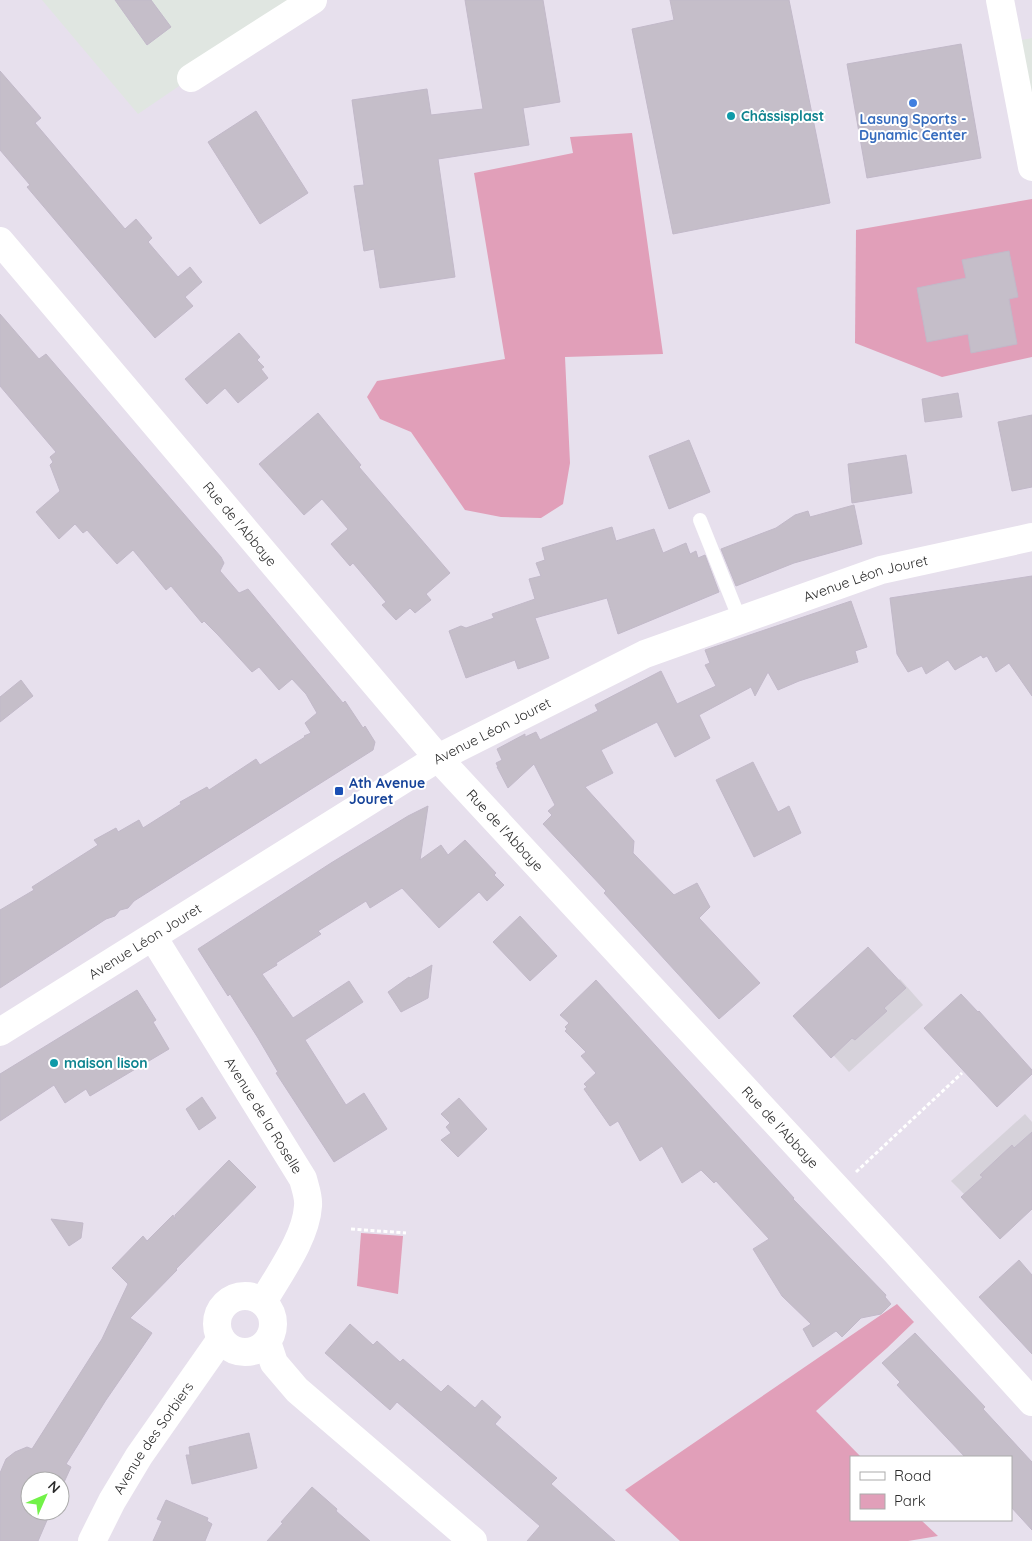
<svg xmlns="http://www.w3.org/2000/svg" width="1032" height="1541" font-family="Quicksand,sans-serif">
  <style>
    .industrial { fill: #e0e6e1 }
    .green { fill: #e19fb9 }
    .plaza { fill: #d6d2da }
    .building { fill: #c5bec9; stroke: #c2b9c9 }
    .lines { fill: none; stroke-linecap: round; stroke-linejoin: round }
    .path { stroke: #fff; stroke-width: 3; stroke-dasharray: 4 2.5; stroke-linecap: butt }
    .lane { stroke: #fff; stroke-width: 14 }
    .street { stroke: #fff; stroke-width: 28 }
    .secondary { stroke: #fff; stroke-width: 28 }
    .shop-dot { fill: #3f7fe0; stroke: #fff; stroke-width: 2 }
    .culture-dot { fill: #0f9aa8; stroke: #fff; stroke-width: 2 }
    .transit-dot { fill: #1a4fb4; stroke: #fff; stroke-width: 2 }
    .labels { text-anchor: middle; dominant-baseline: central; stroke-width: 4; stroke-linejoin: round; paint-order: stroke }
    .culture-label { font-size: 14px; font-weight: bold; fill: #0d838f; stroke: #fff; text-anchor: start }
    .shop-label { font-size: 14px; font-weight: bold; fill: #366cbe; stroke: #fff }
    .street-label { font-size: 14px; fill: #2c2c2c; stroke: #fff }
    .transit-label { font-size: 14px; font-weight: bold; fill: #164399; stroke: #fff; text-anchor: start }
  </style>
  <rect width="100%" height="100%" fill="#e7e0ed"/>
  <g class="industrial">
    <path d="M42,0H313L191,78L138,114Z"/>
    <path d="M1032,38V167L1008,43Z"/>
  </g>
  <g class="green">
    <path d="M632,133L663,354L565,357L570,463L563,504L541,518L501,517L465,510L411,432L380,419L367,397L377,381L505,359L474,173L573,153L570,137Z"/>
    <path d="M1032,199V357L942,377L855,343L856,230Z"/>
    <path d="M361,1233L403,1236L398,1294L357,1286Z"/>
    <path d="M897,1304L914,1322L887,1348L816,1411L861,1457H851V1520H921L938,1536L908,1541H680L625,1490Z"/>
  </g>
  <g class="plaza">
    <path d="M900,979L923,1005L849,1072L825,1046Z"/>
    <path d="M1025,1114L1032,1122V1138L967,1197L951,1181Z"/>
  </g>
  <g class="building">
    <path d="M115,0H151L171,27L147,45Z"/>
    <path d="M465,0H543L560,102L523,108L529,145L438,159L455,277L380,288L374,249L364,251L354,186L364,185L352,100L427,89L431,115L483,109Z"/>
    <path d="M670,0H789L830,203L673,234L632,29L674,20Z"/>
    <path d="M961,44L981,158L867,178L847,64Z"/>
    <path d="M0,71L41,118L35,123L125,229L136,219L152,238L148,242L178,277L190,267L202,282L185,297L193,306L155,338L27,187L30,185L0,150Z"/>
    <path d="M256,111L308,193L260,224L208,142Z"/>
    <path d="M1009,251L1018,297L1009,299L1017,344L971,353L968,334L927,342L917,288L966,278L962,260Z"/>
    <path d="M0,314L39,359L46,354L221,557L224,563L220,571L239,593L248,589L343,703L345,701L363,728L365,726L375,742L373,750L134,901L128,908L120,910L115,916L106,919L0,988V910L34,890L32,887L98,845L94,840L116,828L118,832L139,820L143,828L181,804L180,802L207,787L209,790L256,759L260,765L305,737L304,736L311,733L305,723L317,713L306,694L292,679L279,690L259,667L252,672L218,635L204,621L202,623L171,586L166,590L133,550L117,564L87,530L83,533L75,524L59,539L36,512L60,491L50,465L53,462L50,457L56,452L0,386Z"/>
    <path d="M239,333L260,357L257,360L264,367L261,369L268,378L238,403L225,388L207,404L185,379Z"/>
    <path d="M958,393L962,417L925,422L922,399Z"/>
    <path d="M318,413L361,465L359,467L450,573L426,594L431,600L415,613L410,608L396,620L382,605L386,602L353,563L350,566L331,544L348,529L322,499L304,515L259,464Z"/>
    <path d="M1032,415V487L1012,491L998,422Z"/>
    <path d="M689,440L710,492L669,509L649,456Z"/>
    <path d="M906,455L912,493L852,503L848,464Z"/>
    <path d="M854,505L862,544L794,563L736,586L721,549L776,528L795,515L808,511L810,517Z"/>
    <path d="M612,527L616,541L654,529L663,553L686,543L690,554L696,551L698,558L705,555L719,592L618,634L607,598L535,618L549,658L518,669L515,660L466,678L449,631L461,626L466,628L494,618L492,614L535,599L529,579L541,576L536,563L545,560L542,548Z"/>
    <path d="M1032,576V696L1009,663L996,672L987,656L983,658L981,655L955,670L948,660L926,674L922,666L908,672L897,654L890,598Z"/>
    <path d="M851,601L867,647L855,651L858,662L799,681L778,690L768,672L755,696L751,687L699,715L710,738L675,757L657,722L601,750L613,773L585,787L634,841L633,853L674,895L697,883L710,907L699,918L760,983L719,1019L604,893L606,891L543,824L552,815L548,811L555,805L534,764L508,788L497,767H498L496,763L502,760L497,749L525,734V737L536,732L540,740L598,711L595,705L661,671L677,704L716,686L705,665L710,663L705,650Z"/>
    <path d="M21,680L33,696L0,722V697Z"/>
    <path d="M753,762L778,812L789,806L801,833L754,857L716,780Z"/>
    <path d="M428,806L420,860L441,845L448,855L465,840L496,873L494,875L504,885L487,901L479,892L439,928L402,888L370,908L366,901L318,931L321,934L276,963L277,965L262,974L293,1018L349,981L363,1002L305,1040L346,1105L364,1093L387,1129L334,1162L276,1073L278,1072L258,1038L230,994L228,996L198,949L331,863L408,816Z"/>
    <path d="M520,916L557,956L530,981L493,942Z"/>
    <path d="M868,947L906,988L884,1008L887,1011L855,1040L852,1038L831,1058L793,1016Z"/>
    <path d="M432,965L428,998L401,1012L388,992L409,977L410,978Z"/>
    <path d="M596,980L794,1198L793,1199L886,1295L885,1297L891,1304L881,1314L861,1318L842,1337L836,1331L813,1347L803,1329L811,1324L782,1296L753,1249L769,1239L716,1181L714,1183L701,1170L682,1183L662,1146L640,1161L618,1121L610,1126L584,1089L587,1087L584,1084L596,1073L581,1056L586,1052L565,1031L567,1029L565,1027L569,1023L560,1015Z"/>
    <path d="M137,990L156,1020L153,1022L169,1049L90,1096L86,1089L65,1103L54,1085L0,1121V1074Z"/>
    <path d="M961,994L978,1012L979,1011L1032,1070V1074L997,1107L924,1028Z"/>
    <path d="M202,1097L216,1118L199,1130L186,1109Z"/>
    <path d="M459,1098L487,1129L458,1157L441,1140L451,1133L446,1127L450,1123L441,1114Z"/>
    <path d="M1032,1132V1209L1000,1239L961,1197L983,1177L980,1175L1012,1145L1014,1148Z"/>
    <path d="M229,1160L256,1187L176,1269L177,1270L130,1318L152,1333L106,1400L66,1464L71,1467L60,1491V1481H30V1511H51L38,1541H0V1473L6,1459L15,1452L27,1447L32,1449L102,1339L128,1284L112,1268L143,1236L147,1241L173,1215L175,1219V1215Z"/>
    <path d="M51,1219L83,1223L81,1238L69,1246Z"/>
    <path d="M1019,1260L1032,1275V1354L979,1297Z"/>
    <path d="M350,1324L373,1345L377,1341L400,1362L403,1359L441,1392L448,1385L475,1408L482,1400L501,1417L495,1424L557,1478L551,1484L615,1541H527L540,1526L397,1402L390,1410L325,1353Z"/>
    <path d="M915,1333L985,1407L983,1409L1032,1462V1530L1011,1507V1457H965L897,1385L900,1382L882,1363Z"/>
    <path d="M249,1433L257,1468L192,1484L186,1455H190L189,1447Z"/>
    <path d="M312,1487L337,1509L336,1511L370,1541H267L283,1523L281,1522Z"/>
    <path d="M166,1500L208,1518L207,1521L212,1524L205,1541H153L162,1521L157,1519Z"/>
  </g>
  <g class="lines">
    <g class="path">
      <path d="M856,1172L962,1073"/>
      <path d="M351,1229L406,1233"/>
    </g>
    <path class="lane" d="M700,520L740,620"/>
    <g class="street">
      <path d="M1000,0L1032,167"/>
      <path d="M191,78L313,0"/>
      <path id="s1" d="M153,937L303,1179C305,1187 309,1197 308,1206C306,1238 279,1274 263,1302"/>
      <path id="s2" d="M0,1032L438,758"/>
      <circle cx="245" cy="1324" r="28"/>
      <path d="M267,1342L274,1363L297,1390L473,1541"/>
      <path id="s3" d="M92,1541L112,1501L139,1456L221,1339"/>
    </g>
    <g class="secondary">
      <path id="s4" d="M0,241L438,758L895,1251L1032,1402"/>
      <path id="s5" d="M438,758L645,654L881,570L1032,537"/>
    </g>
  </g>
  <circle class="shop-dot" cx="913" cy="103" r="5"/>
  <g class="culture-dot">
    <circle cx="731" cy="116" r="5"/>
    <circle cx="54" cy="1063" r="5"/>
  </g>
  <rect class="transit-dot" x="334" y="786" width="10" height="10" rx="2.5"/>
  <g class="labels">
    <g class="culture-label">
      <text x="741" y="116">Châssisplast</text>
      <text x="64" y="1063">maison lison</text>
    </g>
    <g class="shop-label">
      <text x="913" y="119">Lasung Sports -<tspan x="913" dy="16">Dynamic Center</tspan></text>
    </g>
    <g class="street-label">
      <text stroke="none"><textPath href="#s4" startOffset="371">Rue de l'Abbaye</textPath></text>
      <text stroke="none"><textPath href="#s5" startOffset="465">Avenue Léon Jouret</textPath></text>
      <text transform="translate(492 731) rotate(-27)">Avenue Léon Jouret</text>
      <text stroke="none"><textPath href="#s4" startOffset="776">Rue de l'Abbaye</textPath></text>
      <text stroke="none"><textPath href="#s2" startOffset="171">Avenue Léon Jouret</textPath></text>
      <text stroke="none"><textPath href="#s1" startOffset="210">Avenue de la Roselle</textPath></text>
      <text stroke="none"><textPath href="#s4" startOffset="1181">Rue de l'Abbaye</textPath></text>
      <text stroke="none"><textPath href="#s3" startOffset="120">Avenue des Sorbiers</textPath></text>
    </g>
    <g class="transit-label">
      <text x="349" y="783">Ath Avenue<tspan x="349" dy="16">Jouret</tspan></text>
    </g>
  </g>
  <rect x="850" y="1456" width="162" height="65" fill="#ffffff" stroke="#ababab"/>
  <rect x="860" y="1472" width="25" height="8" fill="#ffffff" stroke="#ababab"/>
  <text x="894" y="1481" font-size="15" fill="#2c2c2c">Road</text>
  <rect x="860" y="1494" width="25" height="15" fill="#e19fb9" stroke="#ababab"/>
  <text x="894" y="1506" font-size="15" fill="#2c2c2c">Park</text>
  <g transform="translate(45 1496) rotate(45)"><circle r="24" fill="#ffffff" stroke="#ababab"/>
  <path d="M0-4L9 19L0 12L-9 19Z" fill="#72f248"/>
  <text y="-8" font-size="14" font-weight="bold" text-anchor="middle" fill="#2c2c2c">N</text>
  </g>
</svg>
